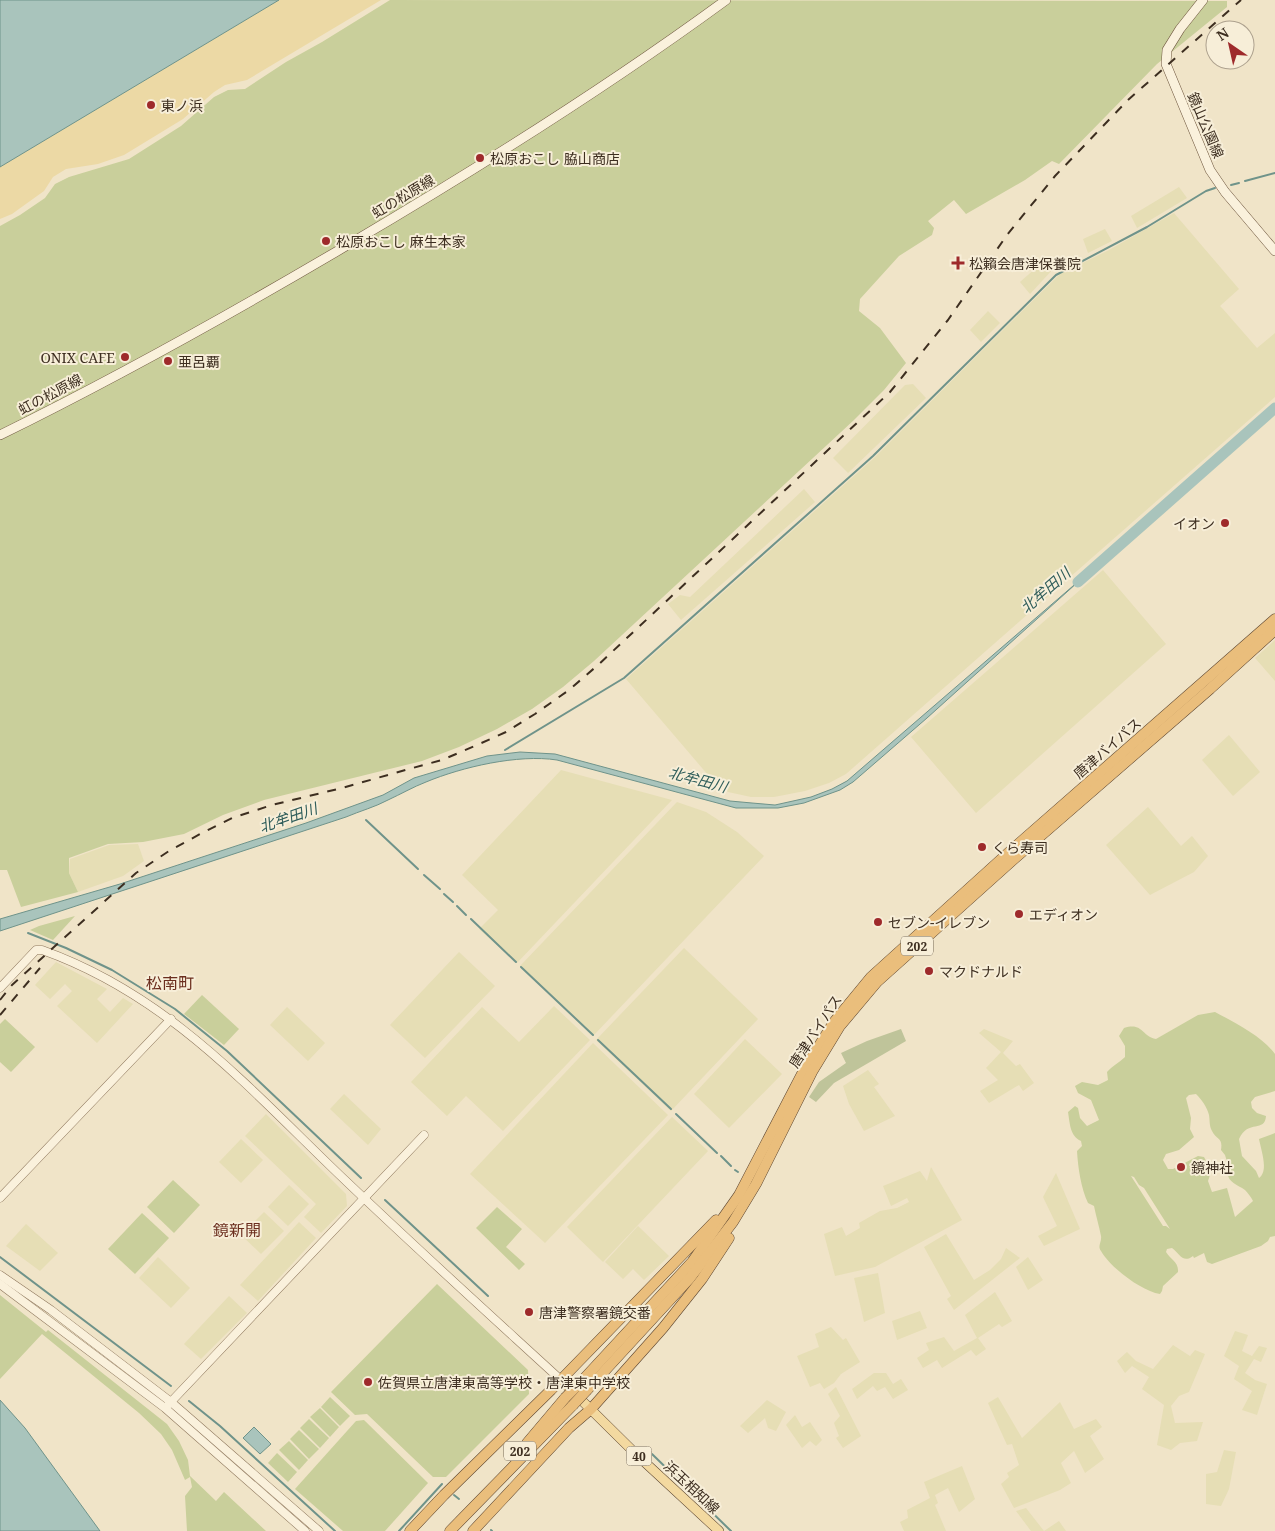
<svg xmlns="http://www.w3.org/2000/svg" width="1275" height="1531" font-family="'Noto Serif','Noto Sans JP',serif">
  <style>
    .farmland { fill: #e6deb5 }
    .green { fill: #c9cf9b; fill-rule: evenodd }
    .sand { fill: #ecd9a5 }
    .cemetery { fill: #bfc49a }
    .water { fill: #a9c4bc; stroke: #6f938a }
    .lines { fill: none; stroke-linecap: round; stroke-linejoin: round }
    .stream { stroke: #6f938a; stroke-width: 2 }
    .river { stroke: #a9c4bc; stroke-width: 11 }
    .tertiary-casing { stroke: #8d765c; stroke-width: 9 }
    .secondary-casing { stroke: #6f573f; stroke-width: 10 }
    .primary-casing { stroke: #5b4430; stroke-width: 10 }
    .trunk-casing { stroke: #5b4430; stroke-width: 11 }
    .tertiary { stroke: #faf1dc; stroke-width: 8 }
    .secondary { stroke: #faf1dc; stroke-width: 9 }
    .primary { stroke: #f3d9a0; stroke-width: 9 }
    .trunk { stroke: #eabe7c; stroke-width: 10 }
    .rail { stroke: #3d2e20; stroke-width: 2; stroke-dasharray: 9 9; stroke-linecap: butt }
    .trunk-bridge-casing { stroke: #5b4430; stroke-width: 11; stroke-linecap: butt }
    .trunk-bridge { stroke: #eabe7c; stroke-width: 10 }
    .poi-dot { fill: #9e2a2b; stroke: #f7eed8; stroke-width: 2 }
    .labels { text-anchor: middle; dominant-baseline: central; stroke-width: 4; stroke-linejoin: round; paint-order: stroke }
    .shield { fill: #f7eed8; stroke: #756857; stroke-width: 1 }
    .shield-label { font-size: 12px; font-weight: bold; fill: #3d2e20 }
    .poi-label { font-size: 14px; fill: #3d2e20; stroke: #f7eed8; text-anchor: start }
    .street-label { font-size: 14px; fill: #3d2e20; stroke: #f7eed8 }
    .water-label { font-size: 15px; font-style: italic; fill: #2f5d5a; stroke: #f7eed8 }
    .quarter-label { font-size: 16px; fill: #6b2e1e; stroke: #f7eed8 }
  </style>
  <rect width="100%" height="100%" fill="#f0e4c8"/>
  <g class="farmland">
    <path d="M1179,187L1187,198L1137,228L1131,216Z"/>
    <path d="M1174,213L1239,289L1220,306L1223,309L1257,348L1275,333V397L846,774L829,783L805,791L774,797H751L728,792L708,775L626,679L874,458L1010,323L1060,274L1109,250Z"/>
    <path d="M1105,229L1112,241L1088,253L1083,239Z"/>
    <path d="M1046,259L1054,268L1030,294L1020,282Z"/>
    <path d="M988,311L1000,323L981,342L970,330Z"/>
    <path d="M913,384L926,398L848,473L833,458L905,385Z"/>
    <path d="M804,489L815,502L681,620L668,604L680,595L690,597Z"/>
    <path d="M1103,570L1166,644L976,813L911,737Z"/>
    <path d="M1275,640V681L1255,658Z"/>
    <path d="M1229,735L1260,772L1233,796L1202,760Z"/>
    <path d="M561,770L672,800L517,963L479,929L498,910L462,875Z"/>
    <path d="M677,802L706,812L737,832L764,856L593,1036L520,966Z"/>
    <path d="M1148,807L1181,846L1192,836L1208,856L1194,872L1150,895L1106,845Z"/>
    <path d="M138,844L144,861L123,876L78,892L69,873L70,859L109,845Z"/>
    <path d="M684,948L758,1019L671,1111L596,1040Z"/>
    <path d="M459,952L495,986L425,1058L390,1025Z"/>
    <path d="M56,962L107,989L97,999L110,1012L123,998L133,1004L97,1043L57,1006L72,991L65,984L50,999L35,985Z"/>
    <path d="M554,1006L590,1040L503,1131L466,1096L447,1116L411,1082L482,1007L519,1042Z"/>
    <path d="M287,1007L325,1043L308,1061L270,1025Z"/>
    <path d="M984,1029L1013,1041L1003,1053L1016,1066L1020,1064L1034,1083L1023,1091L1019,1085L989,1103L980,1091L998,1080L986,1068L1001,1052L979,1033Z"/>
    <path d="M745,1039L782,1074L729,1128L694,1094Z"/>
    <path d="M593,1043L668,1115L545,1243L470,1174Z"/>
    <path d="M868,1070L879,1084L874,1087L895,1116L864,1131L849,1104L843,1086Z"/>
    <path d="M344,1094L381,1129L368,1145L330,1109Z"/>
    <path d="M266,1114L346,1194L347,1206L321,1233L304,1217L316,1204L245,1136Z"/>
    <path d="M672,1117L708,1151L603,1262L567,1227Z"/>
    <path d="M241,1139L263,1160L241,1183L219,1162Z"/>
    <path d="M931,1167L962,1220L875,1267L835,1276L824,1234L842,1227L846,1236L860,1228L859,1223L880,1211L897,1208L909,1202L907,1198L891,1206L883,1186L920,1171L927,1181Z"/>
    <path d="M1056,1173L1080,1229L1044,1246L1038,1236L1057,1226L1043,1197Z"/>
    <path d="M289,1185L309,1204L288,1226L268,1207Z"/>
    <path d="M264,1212L284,1231L261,1254L241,1235Z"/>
    <path d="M299,1222L316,1238L258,1301L240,1285Z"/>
    <path d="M26,1224L58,1253L40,1271L6,1246Z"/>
    <path d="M638,1226L669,1256L644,1280L633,1269L623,1279L605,1262Z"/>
    <path d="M946,1234L974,1280L990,1270L1001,1259L1006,1248L1020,1258L954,1310L947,1299L951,1296L924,1247Z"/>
    <path d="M158,1257L190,1288L171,1308L139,1278Z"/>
    <path d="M1028,1257L1043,1280L1028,1290L1016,1267Z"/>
    <path d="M878,1273L885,1313L864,1322L854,1278Z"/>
    <path d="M995,1292L1012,1321L1002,1327L999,1324L978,1338L986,1349L976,1356L971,1350L942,1368L937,1360L923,1368L917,1358L929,1350L926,1343L944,1337L954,1351L977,1338L965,1315Z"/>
    <path d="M229,1296L247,1313L201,1359L184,1344Z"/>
    <path d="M920,1311L927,1328L897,1340L892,1321Z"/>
    <path d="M831,1327L843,1340L846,1338L860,1362L841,1374L834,1383L824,1389L820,1383L810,1387L797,1356L819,1347L815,1334Z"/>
    <path d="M1235,1331L1248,1335L1242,1351L1252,1356L1259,1346L1267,1348L1261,1362L1254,1359L1245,1373L1255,1380L1267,1384L1257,1415L1242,1410L1252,1391L1234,1379L1239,1366L1224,1356Z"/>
    <path d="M1173,1345L1190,1356L1195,1350L1205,1354L1189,1392L1179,1396L1171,1406L1175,1423L1203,1422L1197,1441L1180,1443L1171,1450L1157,1445L1164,1405L1142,1389L1149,1377L1132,1366L1125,1373L1117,1361L1127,1352L1136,1361L1153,1369Z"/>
    <path d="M874,1373H886L893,1384L901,1379L908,1390L893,1399L885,1387L877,1391L873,1386L857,1399L852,1389Z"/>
    <path d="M836,1387L861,1436L843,1448L836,1438L839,1436L834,1423L840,1416L828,1394Z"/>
    <path d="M998,1397L1022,1438L1060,1402L1074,1429L1096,1419L1102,1427L1090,1436L1104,1459L1085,1473L1074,1451L1061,1463L1071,1483L1060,1490L1014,1508L1001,1484L1009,1477L1007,1473L1019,1465L1012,1444L1007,1445L988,1403Z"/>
    <path d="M767,1400L786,1412L776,1431L768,1428L765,1418L748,1433L740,1426Z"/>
    <path d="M795,1415L802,1427L810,1422L822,1440L816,1446L810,1441L802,1448L786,1425Z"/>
    <path d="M1224,1450L1236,1452L1229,1489L1221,1506L1206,1504V1474L1217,1472Z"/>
    <path d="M962,1466L975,1499L959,1512L948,1488L935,1495L938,1503L935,1505L946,1531H904L900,1522L908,1518L907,1510L930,1498L924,1482Z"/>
    <path d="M1026,1508L1044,1531L1059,1521L1066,1531H1031L1016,1511Z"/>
  </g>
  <g class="green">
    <path d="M390,0L1227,1V7L1157,64L1059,164L1052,161L1025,180L966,214L954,200L928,221L934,228L932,235L899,256L860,299L859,311L880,328L906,363L884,390L854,420L594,661L563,687L532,709L497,729L459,747L422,761L264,800L223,815L184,834L143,842L108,844L69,858V873L78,892L21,907L7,870H0V226L20,215L45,198L55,184L69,177L129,159L181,126L214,97L228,90L245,89L286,62L322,42Z"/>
    <path d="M75,916L53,940L30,930L39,926Z"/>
    <path d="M202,995L239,1029L224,1045L184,1014Z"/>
    <path d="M1215,1012C1234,1022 1263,1037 1275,1054V1091L1255,1097L1251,1102L1252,1108L1257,1113L1266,1116C1265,1133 1248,1119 1239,1139L1242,1156L1256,1171L1259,1178C1269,1171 1261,1150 1259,1139L1275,1133V1236L1270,1237L1268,1241L1261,1246L1212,1264L1207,1262L1204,1253L1194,1258L1193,1256C1183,1264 1179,1253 1172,1248L1167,1249L1166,1252C1170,1259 1179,1262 1178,1272L1163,1286L1162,1291L1160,1294C1141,1291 1110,1267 1101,1251C1097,1246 1102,1242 1101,1236C1099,1226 1096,1216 1094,1206L1088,1203C1081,1188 1078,1168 1077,1151L1082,1146L1081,1141C1070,1136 1070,1124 1068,1112L1075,1106L1078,1108L1080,1118L1087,1126L1099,1120L1091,1100L1078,1093L1075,1086L1082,1082L1098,1085L1108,1080L1107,1072C1112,1066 1119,1063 1125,1057V1046L1119,1036L1124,1028C1143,1022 1141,1036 1156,1039L1198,1015ZM1196,1094C1202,1100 1207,1107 1209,1115C1210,1120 1209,1126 1212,1131C1217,1141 1223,1137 1221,1150L1225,1155L1229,1168C1224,1181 1236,1184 1245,1190C1248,1193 1251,1197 1253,1201L1235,1217L1227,1188L1212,1192L1208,1181L1210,1175C1206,1169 1208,1163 1204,1157L1198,1156L1173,1169H1168L1163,1160L1166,1154L1179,1150L1194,1137L1190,1129L1191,1118L1186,1098L1189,1095ZM1131,1176L1134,1177L1139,1185L1144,1188L1170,1229L1166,1226H1163Z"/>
    <path d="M5,1019L35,1047L11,1072L0,1062V1024Z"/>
    <path d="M173,1180L200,1205L174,1233L147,1207Z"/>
    <path d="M497,1207L522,1229L506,1247L525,1264L519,1270L476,1228Z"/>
    <path d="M142,1213L169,1238L135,1274L108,1249Z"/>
    <path d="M437,1284L528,1370L529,1394L446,1477H433L367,1414L355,1415L331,1392Z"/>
    <path d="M0,1295L46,1332L48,1330L167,1424L179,1441L188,1460L190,1476L216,1501L224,1492L266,1531H187L185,1496L192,1487L190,1477L185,1480L172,1450L161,1434L139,1413L42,1334L0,1379Z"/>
    <path d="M330,1397L350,1416L340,1426L321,1407Z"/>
    <path d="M320,1408L339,1427L330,1437L310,1417Z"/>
    <path d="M309,1419L329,1438L320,1448L300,1428Z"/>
    <path d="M364,1420L428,1483L385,1531H343L295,1489L356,1421Z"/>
    <path d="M299,1430L319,1449L309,1459L290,1439Z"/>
    <path d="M289,1441L308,1460L299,1470L279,1450Z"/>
    <path d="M277,1453L297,1472L288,1482L268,1463Z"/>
  </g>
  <path class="sand" d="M279,0H381L247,80L225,85L214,92L183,119L124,155L98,164L66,169L53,177L44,191L12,214L0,219V167Z"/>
  <path class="cemetery" d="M901,1029L906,1041L834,1083L816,1102L809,1097L819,1082L846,1063L841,1053L867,1041Z"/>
  <g class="water">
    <path d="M0,0H279L0,167Z"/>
    <path d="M1088,573L927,718L853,782L840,790L804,803L778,808H736L557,760C518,754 462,767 426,782C413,787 401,794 388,800C375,807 360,811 346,817L0,931V919L120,884L306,823L383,795L414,778L487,756L520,752L555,754L730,801L752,803L775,805L811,797L832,789L847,781Z"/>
    <path d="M0,1400L25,1428L100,1531H0Z"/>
    <path d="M254,1427L271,1444L260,1454L243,1438Z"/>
  </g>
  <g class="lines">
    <g class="stream">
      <path d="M1245,181L1275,173"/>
      <path d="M1231,185L1239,183"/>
      <path d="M505,750L624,678L873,456L1056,275L1147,227L1206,191L1215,188"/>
      <path d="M366,820L418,869"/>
      <path d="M424,875L440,889"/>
      <path d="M444,894L453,902"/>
      <path d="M457,906L466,915"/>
      <path d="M471,919L516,962"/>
      <path d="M28,933L66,948L112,970L175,1009L227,1051L361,1178"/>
      <path d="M521,967L593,1035"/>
      <path d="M598,1040L671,1109"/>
      <path d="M676,1114L717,1153"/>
      <path d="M721,1156L731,1166"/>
      <path d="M735,1170L738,1172"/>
      <path d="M385,1200L488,1296"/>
      <path d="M0,1257L171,1386"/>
      <path d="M189,1401L220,1426L335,1531"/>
      <path d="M652,1454L731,1531"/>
      <path d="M454,1495L459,1499"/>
      <path d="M491,1530L492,1531"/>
      <path d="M399,1531L442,1484"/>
    </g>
    <path class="river" d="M1078,582L1275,408"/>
    <defs>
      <g id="tertiary">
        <path d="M0,988L36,950H42C171,996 251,1091 347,1182C417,1249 489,1314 561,1380"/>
        <path d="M0,1198L171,1019"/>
        <path d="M0,1275L51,1310L171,1402L319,1531"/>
        <path d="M0,1284L165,1408L305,1531"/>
        <path d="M168,1405L424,1135"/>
      </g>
      <g id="secondary">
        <path d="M1203,0L1180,29L1167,50L1166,64L1210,170L1225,192L1275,251"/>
        <path d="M0,435C120,376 236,311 351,243C480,167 606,88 726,0"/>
      </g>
      <path id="primary" d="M561,1380L638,1456L719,1531"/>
      <g id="trunk">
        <path d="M580,1383L692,1262L739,1195L805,1068L834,1022L871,977L1008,853L1275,619"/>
        <path d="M587,1390L690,1278L733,1222L756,1184L812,1072L840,1026L877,982L1013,860L1210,689L1275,630"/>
        <path d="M527,1443L565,1398"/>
        <path d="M410,1531L444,1495L551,1390L716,1220"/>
        <path d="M450,1531L573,1405"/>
        <path d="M473,1531L569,1428L591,1409L663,1328L702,1279L729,1238"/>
      </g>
    </defs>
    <use href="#tertiary" class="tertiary-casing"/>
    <use href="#secondary" class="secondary-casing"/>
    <use href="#primary" class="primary-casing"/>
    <use href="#trunk" class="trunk-casing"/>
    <use href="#tertiary" class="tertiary"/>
    <use href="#secondary" class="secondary"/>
    <use href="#primary" class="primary"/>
    <use href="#trunk" class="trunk"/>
    <g class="rail">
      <path d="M0,1000L12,985L136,873L169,851L202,833L232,818L272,805L342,788L409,769L442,760L477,745L506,732L535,714L569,690L598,665L890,392L948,320L1007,235L1055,176L1128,100L1241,0"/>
      <path d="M0,1015L40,968"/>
    </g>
    <defs>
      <g id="trunk-bridge">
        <path d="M565,1398L580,1383"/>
        <path d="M573,1405L587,1390"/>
      </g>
    </defs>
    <use href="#trunk-bridge" class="trunk-bridge-casing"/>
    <use href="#trunk-bridge" class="trunk-bridge"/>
  </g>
  <g class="poi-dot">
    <circle cx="151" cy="105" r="5"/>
    <circle cx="480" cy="158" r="5"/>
    <circle cx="326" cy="241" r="5"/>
    <path d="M955.5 255.5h5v5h5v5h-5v5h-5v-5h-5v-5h5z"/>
    <circle cx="125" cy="357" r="5"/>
    <circle cx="168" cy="361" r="5"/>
    <circle cx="1225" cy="523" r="5"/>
    <circle cx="982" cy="847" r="5"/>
    <circle cx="1019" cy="914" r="5"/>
    <circle cx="878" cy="922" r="5"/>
    <circle cx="929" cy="971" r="5"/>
    <circle cx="1181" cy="1167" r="5"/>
    <circle cx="529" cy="1312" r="5"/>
    <circle cx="368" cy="1382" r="5"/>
  </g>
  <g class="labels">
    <g class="shield">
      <rect x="901" y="936.5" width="32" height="19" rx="4"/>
      <rect x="504" y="1441.5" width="32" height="19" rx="4"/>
      <rect x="626.5" y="1446.5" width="25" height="19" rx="4"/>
    </g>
    <g class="shield-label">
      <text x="917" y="946">202</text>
      <text x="520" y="1451">202</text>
      <text x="639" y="1456">40</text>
    </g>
    <g class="poi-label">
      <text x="161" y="105">東ノ浜</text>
      <text x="490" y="158">松原おこし 脇山商店</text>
      <text x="336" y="241">松原おこし 麻生本家</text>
      <text x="969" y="263">松籟会唐津保養院</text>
      <text x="115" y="357" text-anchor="end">ONIX CAFE</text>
      <text x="178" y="361">亜呂覇</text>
      <text x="1215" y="523" text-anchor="end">イオン</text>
      <text x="992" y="847">くら寿司</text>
      <text x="1029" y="914">エディオン</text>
      <text x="888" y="922">セブン-イレブン</text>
      <text x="939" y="971">マクドナルド</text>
      <text x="1191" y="1167">鏡神社</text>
      <text x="539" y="1312">唐津警察署鏡交番</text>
      <text x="378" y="1382">佐賀県立唐津東高等学校・唐津東中学校</text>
    </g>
    <g class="street-label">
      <text transform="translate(1206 125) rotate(67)">鏡山公園線</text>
      <text transform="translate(403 196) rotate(-31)">虹の松原線</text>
      <text transform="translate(50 394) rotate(-28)">虹の松原線</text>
      <text transform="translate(1107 748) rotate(-41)">唐津バイパス</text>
      <text transform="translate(815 1031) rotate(-57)">唐津バイパス</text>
      <text transform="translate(692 1487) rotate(43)">浜玉相知線</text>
    </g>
    <g class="water-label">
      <text transform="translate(1045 590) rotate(-41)">北牟田川</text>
      <text transform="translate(698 779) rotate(15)">北牟田川</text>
      <text transform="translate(288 817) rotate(-19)">北牟田川</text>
    </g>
    <g class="quarter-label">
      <text x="170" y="983">松南町</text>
      <text x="237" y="1230">鏡新開</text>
    </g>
  </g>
  <g transform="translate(1230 45) rotate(326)"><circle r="24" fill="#f7eed8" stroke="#ada18e"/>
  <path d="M0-4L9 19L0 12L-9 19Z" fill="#9e2a2b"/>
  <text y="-8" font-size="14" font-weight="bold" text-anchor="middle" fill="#3d2e20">N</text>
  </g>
</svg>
